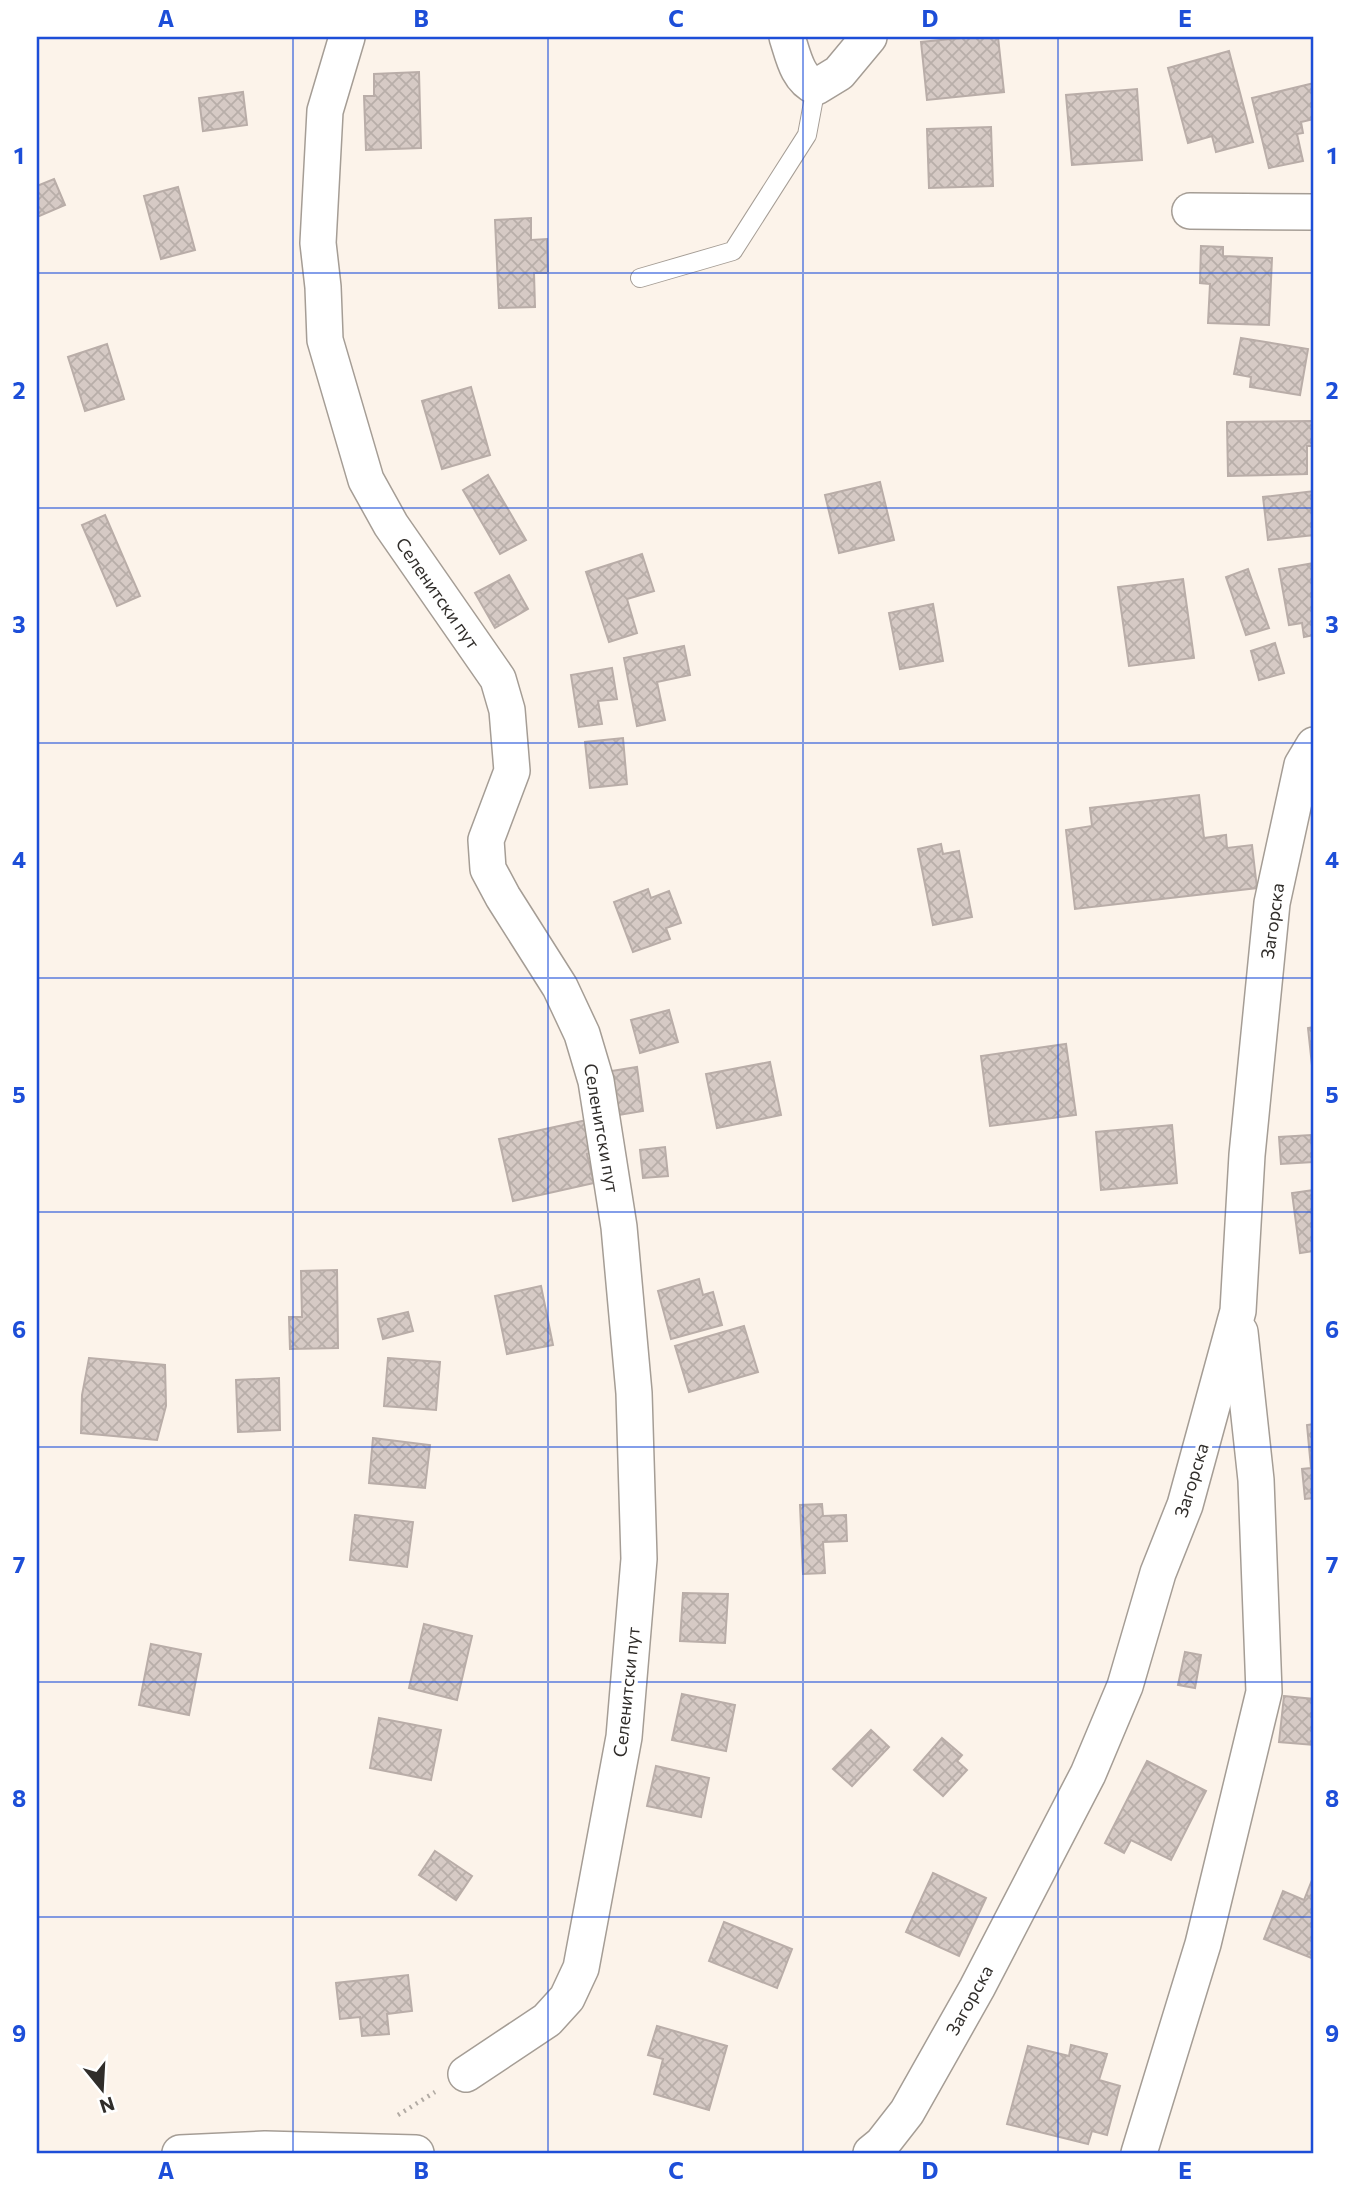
<svg xmlns="http://www.w3.org/2000/svg" width="1351" height="2190" font-family="Commissioner,sans-serif">
  <style>
    .building { fill: url(#building-cross-hatch); stroke: #b9ada8; stroke-width: 2 }
    .lines { fill: none; stroke-linecap: round; stroke-linejoin: round }
    .lane-casing { stroke: #a59d95; stroke-width: 20 }
    .street-casing { stroke: #a59d95; stroke-width: 38 }
    .path { stroke: #b2aba4; stroke-width: 4.5; stroke-dasharray: 2 5; stroke-linecap: butt }
    .lane { stroke: #fff; stroke-width: 18 }
    .street { stroke: #fff; stroke-width: 35 }
    .grid { fill: none; stroke: #1d4ed8; stroke-width: 2; stroke-opacity: 0.55 }
    .labels { text-anchor: middle; dominant-baseline: central; stroke-width: 7; stroke-linejoin: round; paint-order: stroke }
    .street-label { font-size: 18px; fill: #302d2a; stroke: #fff }
    .neatline { fill: none; stroke: #1d4ed8; stroke-width: 2.5 }
    .grid-label { font-size: 23px; text-anchor: middle; font-weight: bold; fill: #1d4ed8 }
  </style>
  <defs>
    <pattern id="building-cross-hatch" width="8" height="8" patternUnits="userSpaceOnUse" patternTransform="scale(1.75)"><rect width="8" height="8" fill="#d6cac5"/><path d="M0 0l8 8M0 8l8-8" fill="none" stroke="#b8aea9"/></pattern>
  </defs>
  <rect width="100%" height="100%" fill="#fcf3ea"/>
  <g class="building">
    <path d="M971,37H998L1004,92L927,100L921,42Z"/>
    <path d="M1229,51L1253,142L1216,152L1212,136L1188,143L1168,68Z"/>
    <path d="M419,72L421,148L366,150L364,96H374V74Z"/>
    <path d="M1314,83V119L1301,122L1303,133L1297,134L1303,161L1269,168L1252,98Z"/>
    <path d="M1137,89L1142,160L1072,165L1066,95Z"/>
    <path d="M243,92L247,125L203,131L199,98Z"/>
    <path d="M991,127L993,186L929,188L927,129Z"/>
    <path d="M54,179L65,205L37,217V186Z"/>
    <path d="M178,187L195,250L161,259L144,196Z"/>
    <path d="M531,218V240L547,239L548,273H534L535,307L499,308L495,220Z"/>
    <path d="M1201,246L1223,247V256L1272,258L1269,325L1208,323L1210,284L1200,283Z"/>
    <path d="M1241,338L1308,349L1300,395L1250,387L1251,377L1234,374Z"/>
    <path d="M107,344L124,399L85,411L68,357Z"/>
    <path d="M471,387L490,455L442,469L422,401Z"/>
    <path d="M1312,421L1313,446H1307V474L1228,476L1227,422Z"/>
    <path d="M488,475L526,540L500,554L463,490Z"/>
    <path d="M880,482L894,540L839,553L825,495Z"/>
    <path d="M1314,491V535L1268,540L1263,497Z"/>
    <path d="M105,515L140,596L117,606L82,525Z"/>
    <path d="M642,554L654,591L627,599L637,633L609,642L586,572Z"/>
    <path d="M1314,563V635L1304,637L1302,623L1289,625L1279,569Z"/>
    <path d="M1248,569L1269,628L1246,635L1226,577Z"/>
    <path d="M509,575L528,609L495,628L475,593Z"/>
    <path d="M1183,579L1194,658L1129,666L1118,587Z"/>
    <path d="M933,604L943,661L900,669L889,613Z"/>
    <path d="M1275,643L1284,673L1259,680L1251,651Z"/>
    <path d="M684,646L690,675L657,682L665,720L637,726L624,658Z"/>
    <path d="M612,668L617,699L598,701L602,724L579,727L571,675Z"/>
    <path d="M623,738L627,784L590,788L585,742Z"/>
    <path d="M1199,795L1204,838L1226,835L1227,848L1252,845L1257,888L1075,909L1066,830L1092,826L1090,808Z"/>
    <path d="M941,844L943,854L959,851L972,917L933,925L918,849Z"/>
    <path d="M648,889L651,898L669,891L681,923L666,928L670,939L633,952L614,902Z"/>
    <path d="M669,1010L678,1042L640,1053L631,1020Z"/>
    <path d="M1314,1027V1084L1308,1028Z"/>
    <path d="M1066,1044L1076,1115L990,1126L981,1056Z"/>
    <path d="M770,1062L781,1115L717,1128L706,1074Z"/>
    <path d="M637,1067L643,1111L612,1116L605,1072Z"/>
    <path d="M587,1120L595,1152L587,1154L594,1183L513,1201L499,1139Z"/>
    <path d="M1172,1125L1177,1183L1101,1190L1096,1132Z"/>
    <path d="M1311,1135L1313,1162L1281,1164L1279,1137Z"/>
    <path d="M665,1147L668,1176L643,1178L640,1150Z"/>
    <path d="M1314,1190V1251L1300,1253L1292,1193Z"/>
    <path d="M337,1270L338,1348L290,1349L289,1317H302L301,1271Z"/>
    <path d="M699,1279L703,1295L713,1292L722,1325L671,1339L658,1291Z"/>
    <path d="M541,1286L553,1345L507,1354L495,1296Z"/>
    <path d="M408,1312L413,1331L383,1339L378,1319Z"/>
    <path d="M744,1326L758,1372L689,1392L675,1346Z"/>
    <path d="M89,1358L165,1365L166,1406L157,1440L81,1433L82,1395Z"/>
    <path d="M388,1358L440,1362L436,1410L384,1406Z"/>
    <path d="M279,1378L280,1430L238,1432L236,1380Z"/>
    <path d="M1314,1424V1498L1305,1499L1302,1469L1311,1468L1307,1425Z"/>
    <path d="M373,1438L430,1445L425,1488L369,1483Z"/>
    <path d="M822,1504L823,1516L846,1515L847,1541L823,1542L825,1573L803,1574L800,1505Z"/>
    <path d="M355,1515L413,1522L407,1567L350,1560Z"/>
    <path d="M683,1593L728,1594L725,1643L680,1641Z"/>
    <path d="M424,1624L472,1636L457,1700L409,1688Z"/>
    <path d="M151,1644L201,1654L189,1715L139,1705Z"/>
    <path d="M1185,1652L1201,1655L1195,1688L1178,1685Z"/>
    <path d="M682,1694L735,1705L726,1751L672,1740Z"/>
    <path d="M1284,1696L1314,1699V1745L1279,1742Z"/>
    <path d="M379,1718L441,1730L431,1780L370,1768Z"/>
    <path d="M871,1730L889,1747L852,1786L833,1769Z"/>
    <path d="M942,1738L962,1755L957,1761L967,1770L943,1796L914,1770Z"/>
    <path d="M1147,1761L1206,1791L1171,1860L1131,1840L1124,1853L1105,1843Z"/>
    <path d="M656,1766L709,1778L701,1817L647,1806Z"/>
    <path d="M435,1851L472,1876L456,1900L419,1875Z"/>
    <path d="M933,1873L986,1898L959,1956L906,1932Z"/>
    <path d="M1314,1875V1959L1264,1939L1283,1891L1304,1900Z"/>
    <path d="M724,1922L792,1949L777,1988L709,1961Z"/>
    <path d="M408,1975L412,2011L387,2014L389,2034L362,2036L360,2017L340,2019L336,1983Z"/>
    <path d="M657,2026L727,2046L709,2110L654,2094L663,2059L648,2055Z"/>
    <path d="M1071,2045L1107,2054L1099,2080L1120,2086L1107,2135L1092,2131L1088,2144L1007,2124L1028,2046L1069,2056Z"/>
  </g>
  <g class="lines">
    <defs>
      <path id="lane" d="M640,278L733,251L807,135L816,87"/>
      <g id="street">
        <path d="M347,37L325,111L318,243L323,287L325,340L366,480L391,525L498,679L507,710L512,771L486,840L488,869L503,897L560,987L582,1034L596,1081L619,1227L634,1393L639,1559L624,1737L581,1968L567,1998L547,2020L466,2074"/>
        <path d="M787,37C793,55 797,79 816,87L839,73L869,37"/>
        <path d="M1190,211L1314,212"/>
        <path d="M180,2153L265,2149L416,2153"/>
        <path d="M871,2153L882,2144L907,2112L977,1988L1088,1774L1125,1686L1158,1573L1185,1505L1238,1311L1247,1155L1272,903L1302,765L1314,745"/>
        <path d="M1139,2153L1203,1944L1264,1692L1256,1480L1240,1332"/>
      </g>
    </defs>
    <use href="#lane" class="lane-casing"/>
    <use href="#street" class="street-casing"/>
    <path class="path" d="M398,2115L435,2092"/>
    <use href="#lane" class="lane"/>
    <use href="#street" class="street"/>
  </g>
  <path class="grid" d="M293,37V2153M548,37V2153M803,37V2153M1058,37V2153M37,273H1314M37,508H1314M37,743H1314M37,978H1314M37,1212H1314M37,1447H1314M37,1682H1314M37,1917H1314"/>
  <g class="labels">
    <g class="street-label">
      <text transform="translate(438 593) rotate(55)">Селенитски пут</text>
      <text transform="translate(1272 921) rotate(-82)">Загорска</text>
      <text transform="translate(602 1128) rotate(80)">Селенитски пут</text>
      <text transform="translate(1191 1480) rotate(-73)">Загорска</text>
      <text transform="translate(626 1692) rotate(-84)">Селенитски пут</text>
      <text transform="translate(969 2000) rotate(-61)">Загорска</text>
    </g>
  </g>
  <rect width="1351" height="2190" fill="none" stroke="#ffffff" stroke-width="77"/>
  <g transform="translate(102 2089) rotate(162)" stroke="#ffffff" stroke-width="5" paint-order="stroke">
  <path d="M0-5L12 26L0 18L-12 26Z" fill="#302d2a"/>
  <text y="-10" font-size="19" font-weight="bold" text-anchor="middle" fill="#302d2a">N</text>
  </g>
  <rect x="38" y="38" width="1274" height="2114" class="neatline"/>
  <g class="grid-label">
    <text x="166" y="27">A</text>
    <text x="421" y="27">B</text>
    <text x="676" y="27">C</text>
    <text x="930" y="27">D</text>
    <text x="1185" y="27">E</text>
    <text x="19" y="164">1</text>
    <text x="1332" y="164">1</text>
    <text x="19" y="399">2</text>
    <text x="1332" y="399">2</text>
    <text x="19" y="633">3</text>
    <text x="1332" y="633">3</text>
    <text x="19" y="868">4</text>
    <text x="1332" y="868">4</text>
    <text x="19" y="1103">5</text>
    <text x="1332" y="1103">5</text>
    <text x="19" y="1338">6</text>
    <text x="1332" y="1338">6</text>
    <text x="19" y="1573">7</text>
    <text x="1332" y="1573">7</text>
    <text x="19" y="1807">8</text>
    <text x="1332" y="1807">8</text>
    <text x="19" y="2042">9</text>
    <text x="1332" y="2042">9</text>
    <text x="166" y="2179">A</text>
    <text x="421" y="2179">B</text>
    <text x="676" y="2179">C</text>
    <text x="930" y="2179">D</text>
    <text x="1185" y="2179">E</text>
  </g>
</svg>
